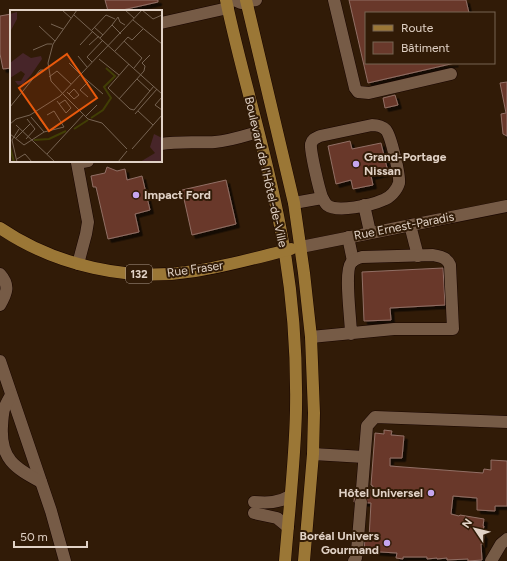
<svg xmlns="http://www.w3.org/2000/svg" width="507" height="561" font-family="Figtree,sans-serif">
  <style>
    .building { fill: #69392b; stroke: #916f65; filter: url(#shadow) }
    .lines { fill: none; stroke-linecap: round; stroke-linejoin: round }
    .minor-casing { stroke: #180500; stroke-width: 13 }
    .major-casing { stroke: #180500; stroke-width: 13 }
    .minor { stroke: #765b46; stroke-width: 12 }
    .major { stroke: #9b7736; stroke-width: 12 }
    .poi-dot { fill: #c6a6f0; stroke: #311b07; stroke-width: 1.5 }
    .labels { text-anchor: middle; dominant-baseline: central; stroke-width: 4; stroke-linejoin: round; paint-order: stroke }
    .shield { fill: #311b07; stroke: #ac9b8d; stroke-width: 1 }
    .shield-label { font-size: 11px; font-weight: bold; fill: #e1d2c6 }
    .poi-label { font-size: 12px; font-weight: bold; fill: #e1d2c6; stroke: #311b07; text-anchor: start }
    .street-label { font-size: 12px; fill: #e1d2c6; stroke: #311b07 }
    .inset-river { fill: none; stroke: #413e05; stroke-width: 2 }
    .inset-road { fill: none; stroke: #776453; stroke-width: 1 }
    .view { fill: #e8590c; fill-opacity: 0.15; stroke: #e8590c; stroke-width: 2 }
    .inset-edge { fill: none; stroke: #e1d2c6; stroke-width: 2 }
  </style>
  <defs>
    <filter id="shadow"><feDropShadow dx="3.5" dy="3.5" stdDeviation="0" flood-color="#0009"/></filter>
  </defs>
  <rect width="100%" height="100%" fill="#311b07"/>
  <g class="building">
    <path d="M105,0H158V2L118,11H108Z"/>
    <path d="M349,0H466L469,13H366V63H455L368,83Z"/>
    <path d="M11,14V68L3,69L0,54V16Z"/>
    <path d="M507,82V136L503,134L501,114L506,113L500,83Z"/>
    <path d="M395,95L398,105L385,108L383,98Z"/>
    <path d="M350,141L352,149L381,143L388,172L371,176L373,185L353,189L351,180L336,184L328,146Z"/>
    <path d="M107,167L117,171L125,169L127,180L142,176L150,210L135,214L139,232L108,239L96,187H93L91,176L105,173Z"/>
    <path d="M226,180L236,224L192,235L182,190Z"/>
    <path d="M443,268L445,305L390,308L391,320L364,321L362,272Z"/>
    <path d="M384,430L392,431L391,435L404,436L402,458H390V466L483,473L484,469L491,470V460L507,461V506H495V511L477,510V498L453,496L451,514L459,516L460,515L484,519L483,526H484L482,534L484,535L483,544H481L482,560L468,561V559L447,560V558L437,559V558L427,559V557H403V559L396,558L397,553L364,551L365,537L369,538L371,503L354,502L355,489L372,490L373,486L371,485L375,433L384,434Z"/>
  </g>
  <g class="lines">
    <defs>
      <g id="minor">
        <path d="M234,0L241,3L256,0"/>
        <path d="M334,0L355,88L358,92L369,93L451,74"/>
        <path d="M161,23L228,8"/>
        <path d="M372,125C376,125 382,126 386,130C391,136 400,175 399,183C397,190 390,198 383,200C372,205 337,213 327,205C325,203 323,199 322,197C319,189 310,151 311,144C312,139 316,138 320,136Z"/>
        <path d="M161,144C179,141 197,143 215,142C230,141 244,136 258,132"/>
        <path d="M294,203L322,198"/>
        <path d="M364,205L370,232"/>
        <path d="M410,225L418,256"/>
        <path d="M348,237L353,261"/>
        <path d="M301,247L507,206"/>
        <path d="M78,264L86,234L88,222L77,163L88,161"/>
        <path d="M0,274C10,285 7,293 0,305"/>
        <path d="M311,337L394,329H453L450,265C446,257 442,257 433,255L362,257C358,258 354,259 351,263C344,272 351,320 351,334"/>
        <path d="M0,361L51,511L65,561"/>
        <path d="M11,395C3,409 3,410 2,426C0,459 15,468 41,482"/>
        <path d="M313,454L364,457"/>
        <path d="M362,489L367,426L375,417L507,422"/>
        <path d="M254,502C268,503 278,503 290,496"/>
        <path d="M254,513L277,518L288,527"/>
        <path d="M354,561L356,558L357,551L361,502"/>
        <path d="M491,561L501,544L507,539"/>
      </g>
      <g id="major">
        <path d="M226,0C242,76 266,150 280,226C292,286 297,349 296,410C295,460 289,511 285,561"/>
        <path d="M246,0L294,203L304,273L311,337L314,413L313,454L304,561"/>
        <path d="M0,228C56,266 129,282 195,271C228,266 259,257 291,249"/>
      </g>
    </defs>
    <use href="#minor" class="minor-casing"/>
    <use href="#major" class="major-casing"/>
    <use href="#minor" class="minor"/>
    <use href="#major" class="major"/>
  </g>
  <g class="poi-dot">
    <circle cx="356" cy="164" r="4"/>
    <circle cx="136" cy="195" r="4"/>
    <circle cx="431" cy="493" r="4"/>
    <circle cx="387" cy="543" r="4"/>
  </g>
  <g class="labels">
    <rect class="shield" x="126" y="265" width="26" height="18" rx="3"/>
    <g class="shield-label">
      <text x="139" y="274">132</text>
    </g>
    <g class="poi-label">
      <text x="364" y="157">Grand-Portage<tspan x="364" dy="14">Nissan</tspan></text>
      <text x="144" y="195">Impact Ford</text>
      <text x="423" y="493" text-anchor="end">Hôtel Universel</text>
      <text x="379" y="536" text-anchor="end">Boréal Univers<tspan x="379" dy="14">Gourmand</tspan></text>
    </g>
    <g class="street-label">
      <text transform="translate(266 172) rotate(77)">Boulevard de l'Hôtel-de-Ville</text>
      <text transform="translate(404 226) rotate(-11)">Rue Ernest-Paradis</text>
      <text transform="translate(195 269) rotate(-8)">Rue Fraser</text>
    </g>
  </g>
  <g transform="translate(10 10)">
    <rect width="152" height="152" fill="#311b07"/>
    <path d="M7,2V9L0,22V4ZM13,43L21,48L31,46L32,49L21,65L13,74L8,75L5,71H11L15,64L11,61L0,68V53ZM144,124L152,128V152H130L145,143L140,137Z" fill="#472529"/>
    <path class="inset-river" d="M81,108L93,100L101,88L94,77L105,66L96,58M64,119L78,110M24,130L39,129L56,121M0,137L4,152"/>
    <path class="inset-road" d="M52,0L61,8M115,0L124,8M132,0L143,9L152,5M64,5L152,84M123,10L152,34M41,14L53,19M102,15L108,7L110,12L115,15M29,16L45,31M84,17L93,25M82,20L96,5L105,9M90,28L102,15L111,24M114,31L132,48L124,58M70,35L83,21M79,35L89,26M23,40L37,34H42M105,41L118,27L122,30L133,19M68,46L77,57M89,49L109,65M82,52L77,47L93,30M59,53L70,64M119,54L98,78L120,99L124,100L144,76M71,65L93,84M39,67L47,61L61,74M127,69L140,81M57,82L64,89L69,85L64,79L59,84M54,85L78,109L92,113L117,139M54,85L41,71L38,53L43,34L67,0M78,87L70,80L79,71M152,87L145,95L152,100M109,89L134,61L135,56L132,53L140,45M47,91L56,103L61,98L55,90L49,94M0,97L30,60H33L27,64M128,101L143,115M125,104L147,79M76,106L87,95M21,107L34,122L54,117L44,101L37,105M29,108L38,120M0,114L6,109L20,105L50,86L132,0M6,115L45,152M0,124L14,135L34,122M6,128L20,114M16,129L25,119L17,109M122,139L152,105M37,144L74,104M7,149L15,144L22,152M7,152L2,130L9,119M108,152L117,141"/>
    <path class="view" d="M57,44L87,88L39,121L9,78Z"/>
    <rect width="152" height="152" class="inset-edge"/>
  </g>
  <rect x="365" y="12" width="130" height="52" fill="#311b07" stroke="#776453"/>
  <rect x="373" y="25" width="20" height="6" fill="#9b7736" stroke="#776453"/>
  <text x="401" y="32" font-size="12" fill="#e1d2c6">Route</text>
  <rect x="373" y="42" width="20" height="12" fill="#69392b" stroke="#776453"/>
  <text x="401" y="52" font-size="12" fill="#e1d2c6">Bâtiment</text>
  <g transform="translate(475 529) rotate(305)" stroke="#311b07" stroke-width="3" paint-order="stroke">
  <path d="M0-3L7 15L0 10L-7 15Z" fill="#e1d2c6"/>
  <text y="-6" font-size="11" font-weight="bold" text-anchor="middle" fill="#e1d2c6">N</text>
  </g>
  <path d="M14 541v6h73v-6" fill="none" stroke="#e1d2c6" stroke-width="2"/>
  <text x="20" y="541" font-size="12" fill="#e1d2c6" stroke="#311b07" stroke-width="3" paint-order="stroke">50 m</text>
</svg>
